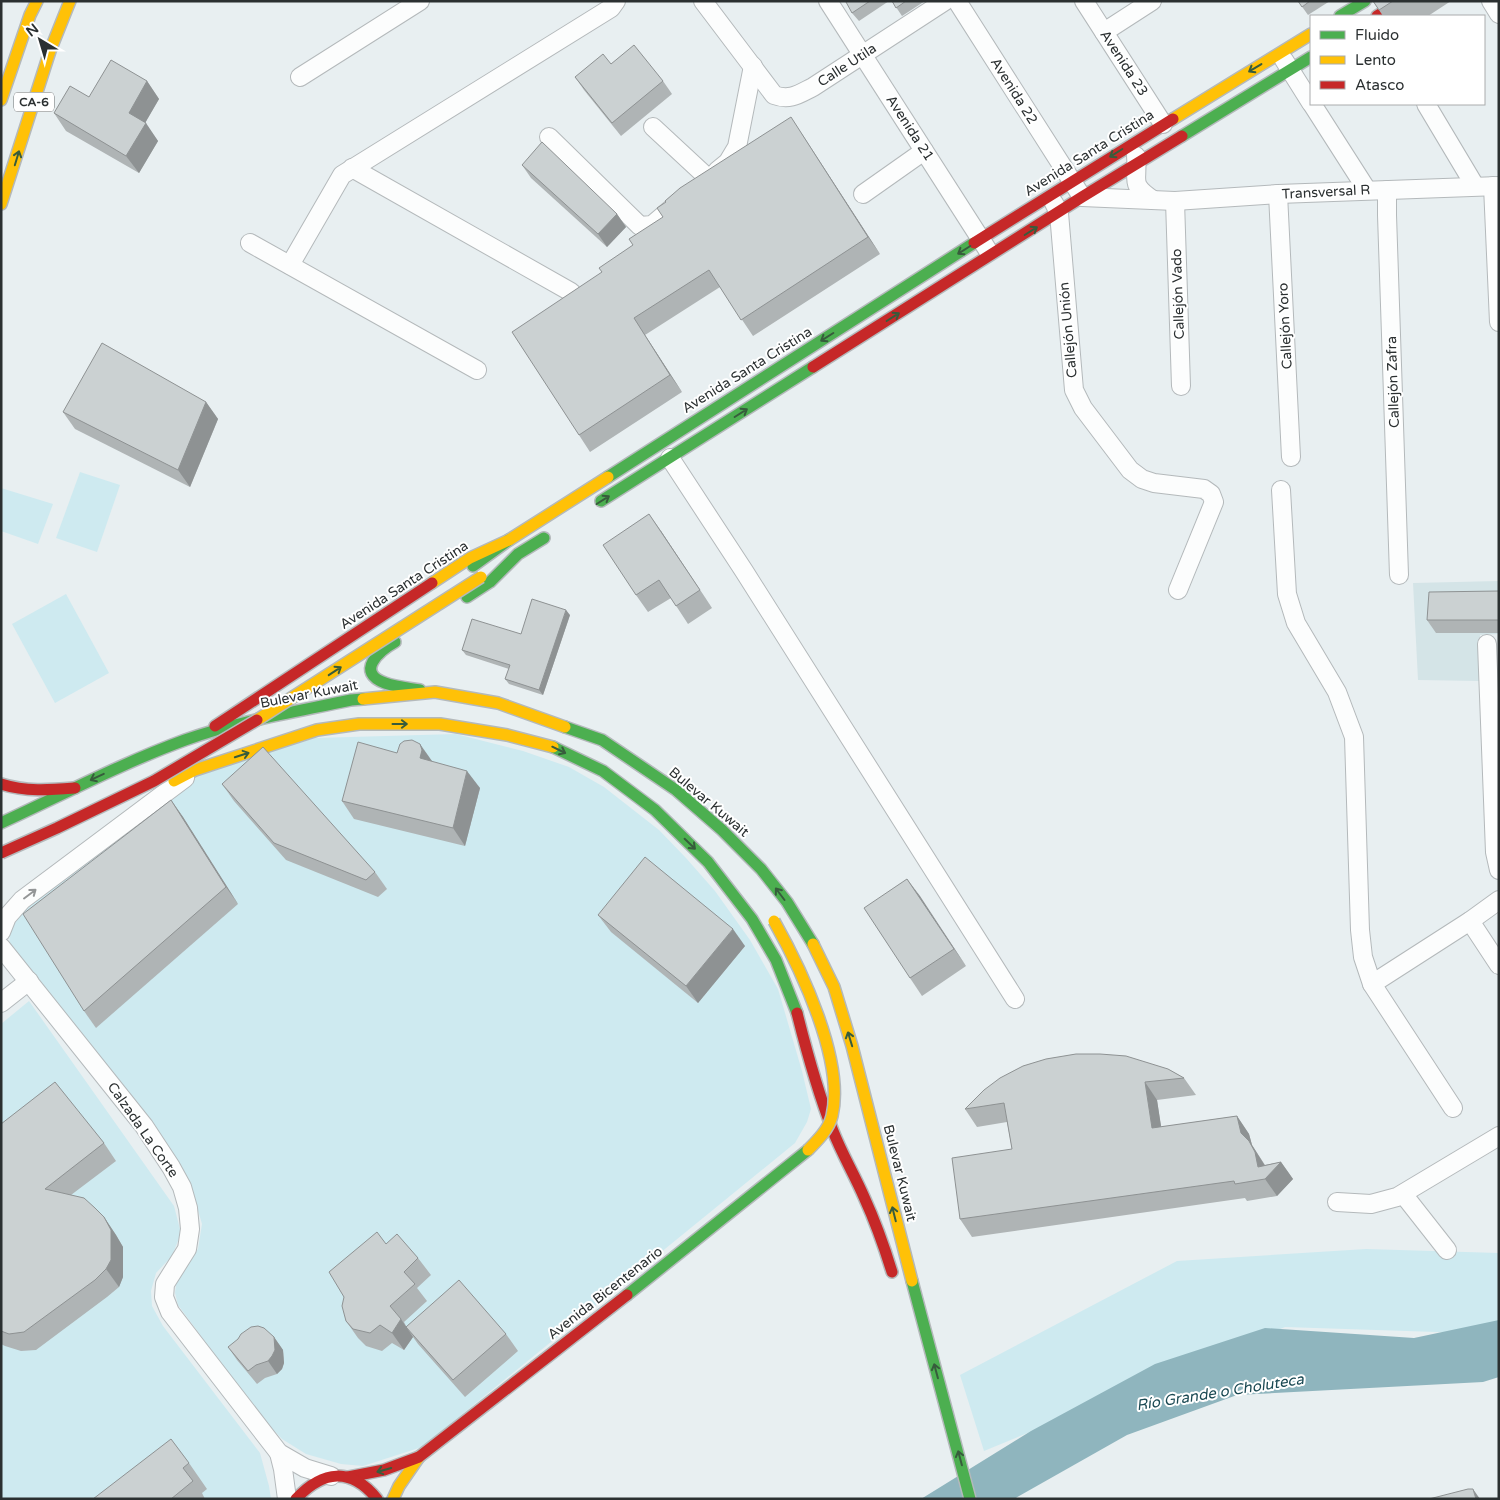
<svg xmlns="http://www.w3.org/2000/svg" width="1500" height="1500" font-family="'Varela Round',sans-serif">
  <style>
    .built { fill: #d4e4e7 }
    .green { fill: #ceeaf0 }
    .water { fill: #8fb5be }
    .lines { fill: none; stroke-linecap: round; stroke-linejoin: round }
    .street-casing { stroke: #b4b9bb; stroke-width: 20 }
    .fast-casing { stroke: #b4b9bb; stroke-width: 14 }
    .slow-casing { stroke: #b4b9bb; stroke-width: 14 }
    .jam-casing { stroke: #b4b9bb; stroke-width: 14 }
    .street { stroke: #fcfdfd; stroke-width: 18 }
    .fast { stroke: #4caf50; stroke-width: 11 }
    .slow { stroke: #ffc107; stroke-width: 11 }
    .jam { stroke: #c62828; stroke-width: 11 }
    .slow-bridge-casing { stroke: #b4b9bb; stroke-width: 14; stroke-linecap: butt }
    .jam-bridge-casing { stroke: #b4b9bb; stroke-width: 14; stroke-linecap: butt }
    .slow-bridge { stroke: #ffc107; stroke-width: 11 }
    .jam-bridge { stroke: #c62828; stroke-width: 11 }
    .wall { fill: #afb4b5 }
    .shaded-wall { fill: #8e9293 }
    .building { fill: #cbd1d2; stroke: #8e9293 }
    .oneway { stroke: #375c3c }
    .oneway2 { stroke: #949697 }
    .labels { text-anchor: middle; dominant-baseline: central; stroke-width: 4; stroke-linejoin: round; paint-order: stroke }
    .shield { fill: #fff; stroke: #6b6e6f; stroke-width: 1 }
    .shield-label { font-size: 12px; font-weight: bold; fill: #2b3031 }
    .street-label { font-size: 14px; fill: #2b3031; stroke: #fff }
    .water-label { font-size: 15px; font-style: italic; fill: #194852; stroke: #fff }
  </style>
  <rect width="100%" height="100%" fill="#e8eff1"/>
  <path class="built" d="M1499,581V634L1480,635L1479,681L1418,680L1413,583Z"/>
  <g class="green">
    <path d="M80,472L120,485L97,552L56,538Z"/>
    <path d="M1,488L53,504L38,544L1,531Z"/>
    <path d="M66,594L109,673L55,703L12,624Z"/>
    <path d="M456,734L523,751L569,767L604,787L659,830L686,858L715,891L750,940L778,989L802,1071L811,1109L807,1122L795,1143L422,1447L363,1466L341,1464L306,1454L282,1439L261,1417L178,1305L175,1293L177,1278L198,1249L202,1224L192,1190L157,1130L10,949L9,928L16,912L197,774L315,738Z"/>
    <path d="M29,1001L174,1206L181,1233L172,1256L156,1273L151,1291L152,1306L163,1326L260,1453L269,1486L271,1499H1V1024Z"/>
    <path d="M1366,1249L1499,1253V1326L1467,1333L1285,1327L984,1451L960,1375L1177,1261Z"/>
  </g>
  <path class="water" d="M1499,1320V1377L1483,1382L1237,1395L1127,1435L1014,1499H921L1031,1431L1155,1364L1265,1328L1414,1338Z"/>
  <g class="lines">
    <defs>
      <g id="street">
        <path d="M703,1L774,95C790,101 799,94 813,87L945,1"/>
        <path d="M828,1L987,249"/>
        <path d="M957,1L1082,197L1175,201L1278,194L1499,186"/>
        <path d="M1084,1L1163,124"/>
        <path d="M1491,1L1499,14"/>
        <path d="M1104,32L1152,1"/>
        <path d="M1284,60L1311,103"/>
        <path d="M300,77L420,1"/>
        <path d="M1312,104L1367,190"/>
        <path d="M1426,104L1475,186"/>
        <path d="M653,127L708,178"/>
        <path d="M549,137L640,226L652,225L679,202"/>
        <path d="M1136,156C1139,181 1128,183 1153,200"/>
        <path d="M352,168L571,292"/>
        <path d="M717,171L728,162L737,147L753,66"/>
        <path d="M1493,186L1499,322"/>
        <path d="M1387,190V215L1399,575"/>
        <path d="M863,194L924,151"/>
        <path d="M1278,194L1291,457"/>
        <path d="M1175,201L1181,386"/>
        <path d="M1054,203L1059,213L1074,390L1083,408L1130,470L1142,479L1154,483L1204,489L1211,494L1214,502L1178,590"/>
        <path d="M250,243L477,370"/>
        <path d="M290,265L342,175L611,8L616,1"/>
        <path d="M670,458L744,571L1015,999"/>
        <path d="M1281,490L1287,594L1296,623L1337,692L1354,737L1360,930L1363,957L1372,984L1453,1108"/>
        <path d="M1487,644L1495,852L1499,870"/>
        <path d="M1470,921L1499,965"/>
        <path d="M1,932L7,917L22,900L185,778"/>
        <path d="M1,947L144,1126L171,1167L182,1187L188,1208L190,1229L187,1249L165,1284L164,1297L170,1312L279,1453L305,1468L331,1476"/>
        <path d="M1372,984L1470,921L1499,900"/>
        <path d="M1,1003L29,981"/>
        <path d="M1403,1194L1447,1250"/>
        <path d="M1337,1202L1371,1204L1397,1197L1499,1136"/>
        <path d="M279,1453L283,1469L287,1499"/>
      </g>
      <g id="fast">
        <path d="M1340,16L1365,1"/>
        <path d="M1182,136L1311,57"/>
        <path d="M608,477L974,243"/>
        <path d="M601,501L813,367"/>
        <path d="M473,566L509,540"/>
        <path d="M467,597L490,582L518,554L544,538"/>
        <path d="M395,642C379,651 355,672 385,683C396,687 408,688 420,690"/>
        <path d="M565,727L602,740L676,790L722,830L761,869L787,902L813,944"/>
        <path d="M553,747L603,771L655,810L708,862L752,919L776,960L797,1013"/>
        <path d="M1,823C62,795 122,763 185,740C238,721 295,712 351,700L363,699"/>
        <path d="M912,1281L970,1499"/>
        <path d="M627,1295L808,1150"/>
      </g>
      <g id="slow">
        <path d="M1,100L30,15L37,1"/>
        <path d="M1173,119L1311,34"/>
        <path d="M1,204L50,51L70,1"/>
        <path d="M432,583L470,558L509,540L608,477"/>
        <path d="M363,699L435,692L498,703L565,727"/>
        <path d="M174,781L195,770L317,730L359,724H440L507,735L553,747"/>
        <path d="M813,944L834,987L852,1046L912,1281"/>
        <path d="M393,1499L399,1486L419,1457"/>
      </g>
      <g id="jam">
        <path d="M1377,16L1402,1"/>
        <path d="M974,243L1173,119"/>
        <path d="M813,367L1082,197L1182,136"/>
        <path d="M215,726L432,583"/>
        <path d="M1,784C26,792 50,790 75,788"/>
        <path d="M797,1013C807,1053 818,1093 833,1131C842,1154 854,1174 864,1197C875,1221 884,1246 892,1272"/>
        <path d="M348,1477L384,1470L419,1457L627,1295"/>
        <path d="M296,1499C323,1470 351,1467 377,1499"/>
      </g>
    </defs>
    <use href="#street" class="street-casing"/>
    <use href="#fast" class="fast-casing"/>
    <use href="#slow" class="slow-casing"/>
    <use href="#jam" class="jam-casing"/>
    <use href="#street" class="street"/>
    <use href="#fast" class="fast"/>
    <use href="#slow" class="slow"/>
    <use href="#jam" class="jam"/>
    <defs>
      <g id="slow-bridge">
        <path d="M257,720L481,577"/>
        <path d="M774,921C801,969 845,1061 832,1116C829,1129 817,1141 808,1150"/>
      </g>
      <path id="jam-bridge" d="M1,853L57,828L154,781L257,720"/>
    </defs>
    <use href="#slow-bridge" class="slow-bridge-casing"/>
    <use href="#jam-bridge" class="jam-bridge-casing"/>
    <use href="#slow-bridge" class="slow-bridge"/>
    <use href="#jam-bridge" class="jam-bridge"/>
  </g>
  <g class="wall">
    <path d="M847,1H889L859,21L852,13Z"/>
    <path d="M892,1H925L902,16Z"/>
    <path d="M1298,1H1330L1308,15Z"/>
    <path d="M1373,1H1451L1428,16H1383Z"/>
    <path d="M575,77L663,81L672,94L621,136L584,90Z"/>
    <path d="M147,81L159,99L145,123L158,141L139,173L66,131L54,113L89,97Z"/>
    <path d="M802,134L880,254L753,336L720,287L645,335L682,392L590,452L579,435L602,272L633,245L663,217Z"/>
    <path d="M522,165L617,214L626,227L607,247L531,178Z"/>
    <path d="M206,402L218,419L190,487L75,429L63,412Z"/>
    <path d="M661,531L712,608L688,624L671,598L648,612L636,595Z"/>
    <path d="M1499,591V633H1436L1427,620Z"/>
    <path d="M570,615L543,695L509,684L505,679L509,669L466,655L462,650L521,634Z"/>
    <path d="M432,762L480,788L465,846L354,819L342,801Z"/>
    <path d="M222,784L375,872L387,889L378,897L286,860L234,801Z"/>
    <path d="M171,800L183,817L238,904L96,1028L84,1011Z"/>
    <path d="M907,879L966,966L922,996L910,978Z"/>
    <path d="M598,915L745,946L698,1003L611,932Z"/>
    <path d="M1168,1069L1184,1078L1196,1095L1157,1100L1161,1127L1237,1116L1249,1134L1252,1145L1265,1165L1281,1162L1293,1179L1277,1196L1247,1201L1245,1198L972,1237L960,1219L1012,1149L1007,1122L977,1127L965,1109Z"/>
    <path d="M1,1124L104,1143L116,1161L71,1195L104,1217L116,1235L123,1247V1277L119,1287L107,1297L36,1350L21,1351L5,1346L1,1344Z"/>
    <path d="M386,1244L418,1258L431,1275L417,1288L427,1301L404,1322L406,1326L506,1334L518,1351L465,1397L418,1344L413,1337L404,1350L392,1343L382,1351L366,1346L358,1338L346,1321Z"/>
    <path d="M274,1337L283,1350L284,1363L282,1369L277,1374L265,1378L257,1384L237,1360L228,1347Z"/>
    <path d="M189,1463L207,1489L202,1493L205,1499H93Z"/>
  </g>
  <g class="shaded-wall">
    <path d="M147,81L159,99L141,130L129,113Z"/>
    <path d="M791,117L802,134L880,254L868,237Z"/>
    <path d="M146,123L158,141L139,173L126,156Z"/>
    <path d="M617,214L626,227L607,247L598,234Z"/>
    <path d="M634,318L645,335L682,392L670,375Z"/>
    <path d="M206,402L218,419L190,487L178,470Z"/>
    <path d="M649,514L661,531L712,608L700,590Z"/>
    <path d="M566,610L570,615L543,695L539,690Z"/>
    <path d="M420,744L432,761L434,767L420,758Z"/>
    <path d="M467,771L480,788L465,846L453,828Z"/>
    <path d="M171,800L183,817L238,904L226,887Z"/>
    <path d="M907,879L920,896L966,966L954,949Z"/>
    <path d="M733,929L745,946L698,1003L686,986Z"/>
    <path d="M1145,1082L1157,1100L1164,1145L1152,1128Z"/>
    <path d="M1237,1116L1249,1134L1252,1145L1267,1169L1281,1162L1293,1179L1277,1196L1265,1179L1241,1133Z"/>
    <path d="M104,1217L116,1235L123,1247V1277L119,1287L106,1269Z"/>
    <path d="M401,1319L413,1337L404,1350L392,1333Z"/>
    <path d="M274,1337L283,1350L284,1363L282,1369L277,1374L268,1361Z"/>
    <path d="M1473,1489L1480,1499H1476Z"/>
  </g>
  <g class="building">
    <path d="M847,1H870L852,13L846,2Z"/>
    <path d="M892,1H906L896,8Z"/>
    <path d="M1298,1H1310L1302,7Z"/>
    <path d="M1373,1H1393L1379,10Z"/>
    <path d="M634,45L663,81L612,123L575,77L603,54L611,64Z"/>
    <path d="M111,60L147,81L129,113L146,123L126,156L54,113L70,86L89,97Z"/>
    <path d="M791,117L868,237L741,320L709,270L634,318L670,375L579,435L512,332L602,272L599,268L633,245L629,239L663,217L657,208L666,202L665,201L680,188Z"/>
    <path d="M542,142L617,214L598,234L522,165Z"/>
    <path d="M102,343L206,402L178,470L63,412Z"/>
    <path d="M649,514L700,590L676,606L659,580L636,595L603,545Z"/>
    <path d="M1499,591V620H1427L1429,592Z"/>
    <path d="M532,599L566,610L539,690L505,679L510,665L462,650L472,619L521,634Z"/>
    <path d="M412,740L420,744L422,750L420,758L467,771L453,828L342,801L358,742L397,753L400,744L404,741Z"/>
    <path d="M263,747L375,872L366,880L274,843L222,784Z"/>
    <path d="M171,800L226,887L84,1011L23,914Z"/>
    <path d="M645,857L733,929L686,986L598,915Z"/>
    <path d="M907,879L954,949L910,978L864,908Z"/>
    <path d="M1076,1054H1100L1126,1056L1168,1069L1184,1078L1145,1082L1152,1128L1237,1116L1241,1133L1249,1141L1255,1152L1258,1167L1281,1162L1265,1179L1235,1184L1234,1181L960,1219L952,1158L1012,1149L1004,1103L965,1109L984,1090L1000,1078L1023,1066L1046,1059Z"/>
    <path d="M55,1082L104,1143L45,1189L84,1198L95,1208L104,1217L111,1230V1260L106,1269L95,1280L24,1332L9,1334L1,1331V1124Z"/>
    <path d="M377,1232L386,1244L397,1234L418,1258L404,1272L415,1284L390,1306L401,1319L392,1333L380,1325L370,1333L353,1329L346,1321L342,1306L344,1297L329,1272Z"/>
    <path d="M459,1280L506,1334L453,1380L406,1327Z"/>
    <path d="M258,1326L264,1328L274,1337L275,1350L272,1356L268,1361L256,1365L248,1371L228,1347L238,1339L241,1334L251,1327Z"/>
    <path d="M171,1439L189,1463L183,1468L193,1481L171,1499H93Z"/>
    <path d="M1468,1489H1473L1476,1499H1429Z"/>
  </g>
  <defs><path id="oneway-shaft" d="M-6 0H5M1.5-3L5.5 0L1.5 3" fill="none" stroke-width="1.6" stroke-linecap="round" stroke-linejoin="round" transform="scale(1.25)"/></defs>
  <g class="oneway">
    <use href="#oneway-shaft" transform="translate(1255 68) rotate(149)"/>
    <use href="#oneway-shaft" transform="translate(1116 153) rotate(148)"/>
    <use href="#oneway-shaft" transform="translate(17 158) rotate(-73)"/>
    <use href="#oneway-shaft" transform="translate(1031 231) rotate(-32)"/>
    <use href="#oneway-shaft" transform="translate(964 250) rotate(148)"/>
    <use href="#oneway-shaft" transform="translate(893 317) rotate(-32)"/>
    <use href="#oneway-shaft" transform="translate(827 337) rotate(148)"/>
    <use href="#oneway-shaft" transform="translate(741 413) rotate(-32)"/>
    <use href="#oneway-shaft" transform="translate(603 500) rotate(-32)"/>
    <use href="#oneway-shaft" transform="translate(335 671) rotate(-33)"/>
    <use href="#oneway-shaft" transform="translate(400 724)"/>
    <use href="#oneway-shaft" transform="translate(559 750) rotate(26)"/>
    <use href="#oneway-shaft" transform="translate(242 755) rotate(-18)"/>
    <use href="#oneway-shaft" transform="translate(97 777) rotate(155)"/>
    <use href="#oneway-shaft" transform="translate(690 844) rotate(44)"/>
    <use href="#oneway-shaft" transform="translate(780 894) rotate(-127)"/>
    <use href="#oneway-shaft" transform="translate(850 1039) rotate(-107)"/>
    <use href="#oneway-shaft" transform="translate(894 1214) rotate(-104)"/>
    <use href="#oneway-shaft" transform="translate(936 1371) rotate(-105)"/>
    <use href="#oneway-shaft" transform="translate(960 1458) rotate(-105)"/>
    <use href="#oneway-shaft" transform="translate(384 1470) rotate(164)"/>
  </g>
  <use class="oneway2" href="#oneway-shaft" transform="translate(30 894) rotate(-37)"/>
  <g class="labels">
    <rect class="shield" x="14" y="92.5" width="40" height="19" rx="4"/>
    <g class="shield-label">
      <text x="34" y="102">CA-6</text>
    </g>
    <g class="street-label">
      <text transform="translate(1124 63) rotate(57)">Avenida 23</text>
      <text transform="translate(847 65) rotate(-33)">Calle Utila</text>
      <text transform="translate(1014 91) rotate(58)">Avenida 22</text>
      <text transform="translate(910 128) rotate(57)">Avenida 21</text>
      <text transform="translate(1089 153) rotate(-32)">Avenida Santa Cristina</text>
      <text transform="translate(1326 192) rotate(-3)">Transversal R</text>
      <text transform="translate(1178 294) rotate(-92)">Callejón Vado</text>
      <text transform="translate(1285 326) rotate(-93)">Callejón Yoro</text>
      <text transform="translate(1068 330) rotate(-95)">Callejón Unión</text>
      <text transform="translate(747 370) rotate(-32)">Avenida Santa Cristina</text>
      <text transform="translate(1393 382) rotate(-92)">Callejón Zafra</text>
      <text transform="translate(404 585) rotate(-33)">Avenida Santa Cristina</text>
      <text transform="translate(309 694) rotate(-11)">Bulevar Kuwait</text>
      <text transform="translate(709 802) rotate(40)">Bulevar Kuwait</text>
      <text transform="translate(143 1130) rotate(55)">Calzada La Corte</text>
      <text transform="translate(900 1173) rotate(76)">Bulevar Kuwait</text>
      <text transform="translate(605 1293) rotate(-38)">Avenida Bicentenario</text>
    </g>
    <g class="water-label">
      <text transform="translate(1220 1392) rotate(-9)">Río Grande o Choluteca</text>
    </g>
  </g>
  <rect width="1500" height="1500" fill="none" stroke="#2b3031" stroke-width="5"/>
  <rect x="1310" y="15" width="175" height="90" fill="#ffffff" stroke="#aaacad"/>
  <rect x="1320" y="31" width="25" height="8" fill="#4caf50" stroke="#aaacad"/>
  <text x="1355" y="40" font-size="15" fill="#2b3031">Fluido</text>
  <rect x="1320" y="56" width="25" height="8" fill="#ffc107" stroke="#aaacad"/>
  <text x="1355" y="65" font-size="15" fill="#2b3031">Lento</text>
  <rect x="1320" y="81" width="25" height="8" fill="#c62828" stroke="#aaacad"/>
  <text x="1355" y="90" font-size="15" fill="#2b3031">Atasco</text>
  <g transform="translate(40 40) rotate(322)" stroke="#ffffff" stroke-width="4" paint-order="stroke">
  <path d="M0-4L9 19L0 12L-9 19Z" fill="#2b3031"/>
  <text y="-8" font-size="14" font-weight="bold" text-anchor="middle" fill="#2b3031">N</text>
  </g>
</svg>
